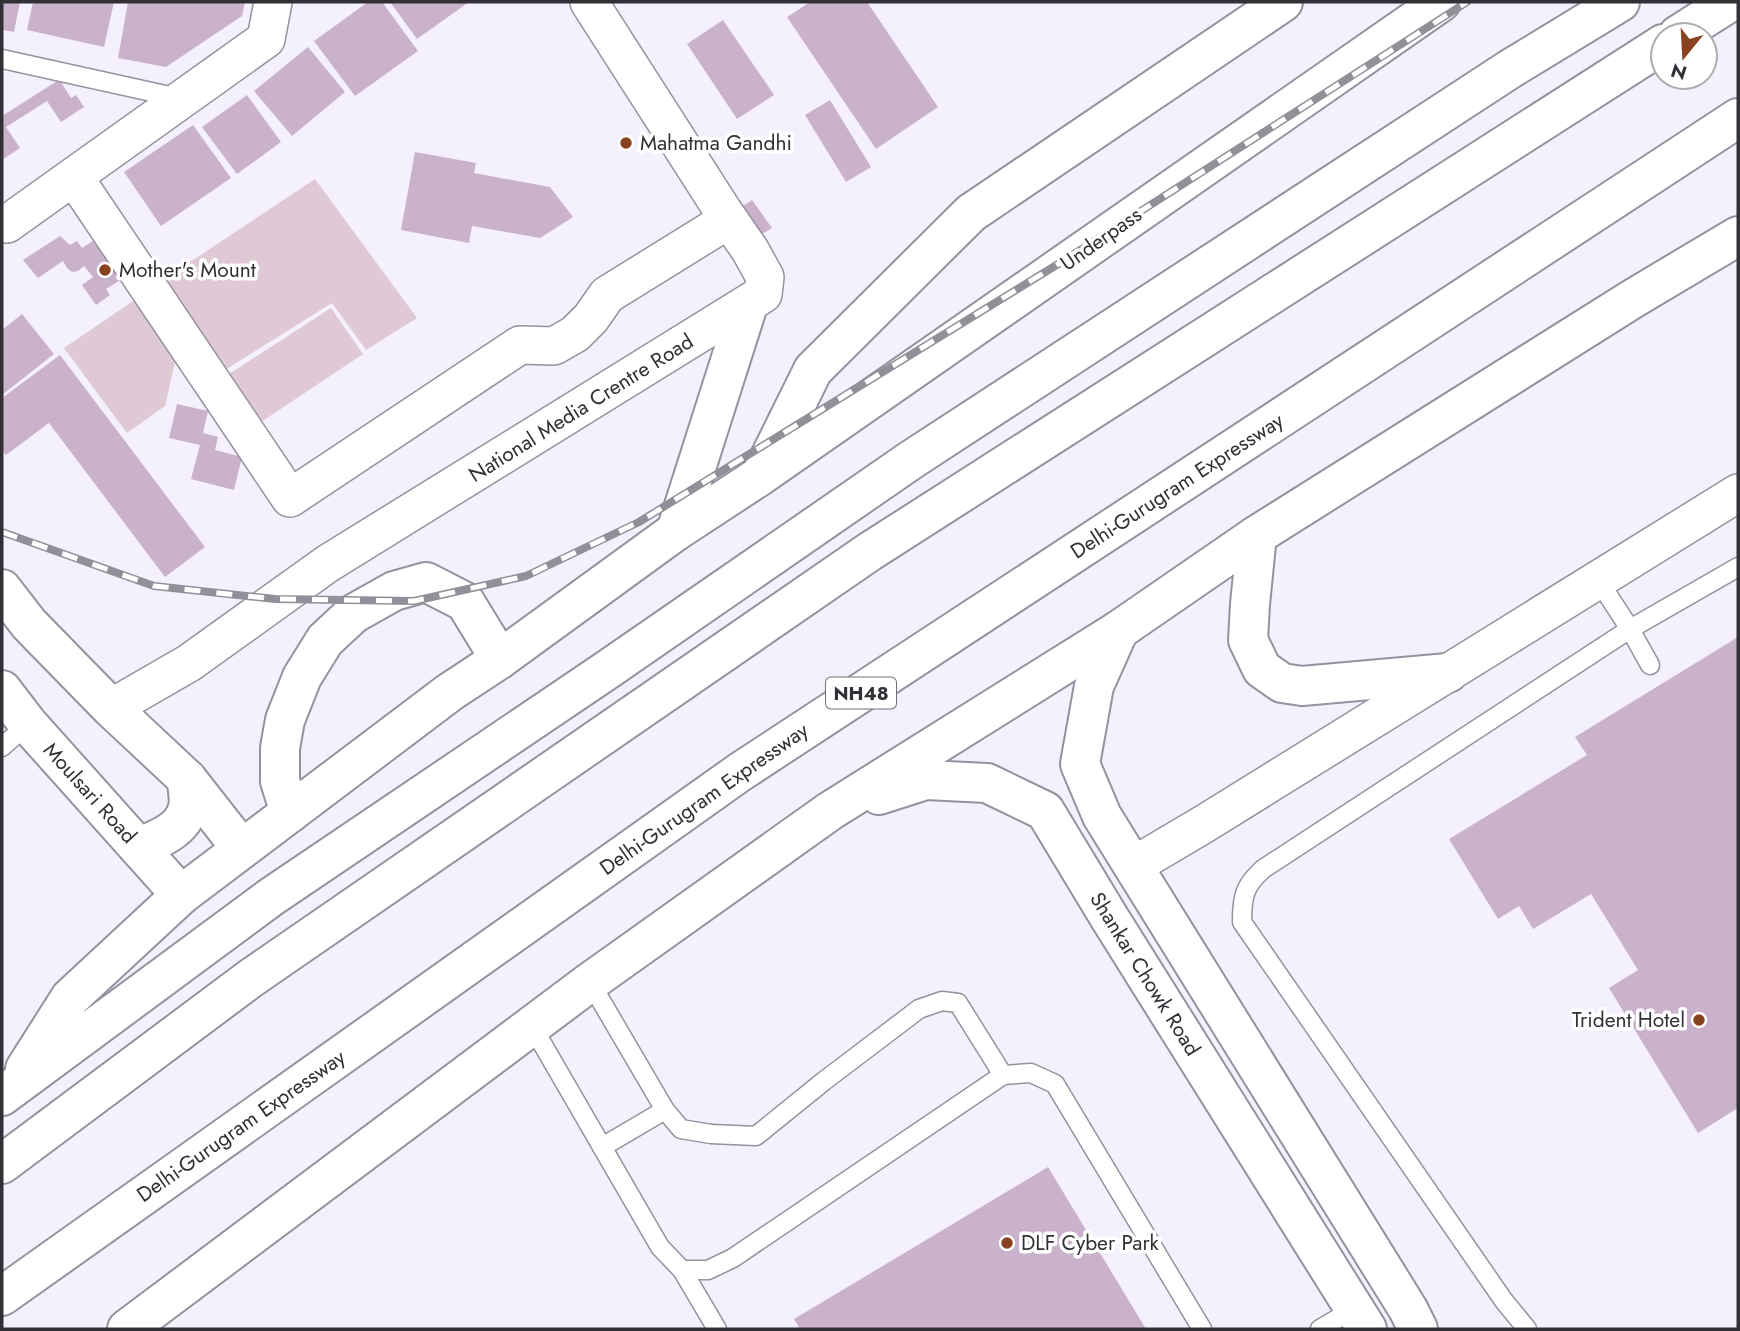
<svg xmlns="http://www.w3.org/2000/svg" width="1740" height="1331" font-family="Jost,sans-serif">
  <style>
    .green { fill: #dec9d5 }
    .building { fill: #cab2cc }
    .lines { fill: none; stroke-linecap: round; stroke-linejoin: round }
    .lane-casing { stroke: #96919e; stroke-width: 21 }
    .street-casing { stroke: #96919e; stroke-width: 40 }
    .secondary-casing { stroke: #96919e; stroke-width: 42 }
    .highway-casing { stroke: #96919e; stroke-width: 42 }
    .lane { stroke: #fff; stroke-width: 18 }
    .street { stroke: #fff; stroke-width: 37 }
    .secondary { stroke: #fff; stroke-width: 38 }
    .highway { stroke: #fff; stroke-width: 38 }
    .rail-casing { stroke: #938f99; stroke-width: 8 }
    .rail { stroke: #fff; stroke-width: 5; stroke-dasharray: 16; stroke-linecap: butt }
    .poi-dot { fill: #89421f; stroke: #fff; stroke-width: 2.5 }
    .labels { text-anchor: middle; dominant-baseline: central; stroke-width: 7; stroke-linejoin: round; paint-order: stroke }
    .shield { fill: #fff; stroke: #706e72; stroke-width: 2 }
    .shield-label { font-size: 19px; font-weight: bold; fill: #323036 }
    .poi-label { font-size: 21px; fill: #323036; stroke: #fff; text-anchor: start }
    .street-label { font-size: 21px; fill: #323036; stroke: #fff }
  </style>
  <rect width="100%" height="100%" fill="#f5f0fe"/>
  <g class="green">
    <path d="M315,179L417,318L366,350L332,303L217,375L157,284Z"/>
    <path d="M142,295L178,349L165,406L127,433L64,348Z"/>
    <path d="M331,308L363,354L255,426L223,378Z"/>
  </g>
  <g class="building">
    <path d="M2,2H20L14,32L2,30Z"/>
    <path d="M33,2H114L104,47L27,30Z"/>
    <path d="M128,2H245L242,16L166,67L118,58Z"/>
    <path d="M368,2H382L418,51L355,96L314,41Z"/>
    <path d="M390,2H469L417,39Z"/>
    <path d="M810,2H867L938,107L876,149L787,17Z"/>
    <path d="M723,20L774,95L737,119L687,44Z"/>
    <path d="M308,47L345,92L292,136L254,91Z"/>
    <path d="M65,76L69,80L62,84L71,98L76,95L84,107L61,122L47,101L6,127L20,148L2,160V116Z"/>
    <path d="M247,95L281,142L237,174L202,127Z"/>
    <path d="M830,100L871,167L846,182L805,115Z"/>
    <path d="M193,125L231,178L161,226L124,172Z"/>
    <path d="M415,152L476,163L474,173L550,187L573,217L540,238L472,226L469,243L401,230Z"/>
    <path d="M752,200L772,228L754,239L735,211Z"/>
    <path d="M60,236L70,245L77,241L82,248L93,241L104,257L113,252L127,276L106,289L110,295L96,305L82,285L93,277L84,266L78,271L72,272L67,268L63,261L38,278L23,260Z"/>
    <path d="M22,314L54,354L2,395V330Z"/>
    <path d="M60,355L205,547L165,577L49,423L6,455L2,450V398Z"/>
    <path d="M177,404L208,411L203,433L218,437L215,450L242,457L234,490L191,479L200,445L169,438Z"/>
    <path d="M1738,637V1108L1698,1133L1609,988L1638,970L1591,894L1533,929L1519,906L1498,919L1449,839L1587,755L1575,737Z"/>
    <path d="M1048,1167L1146,1329H800L794,1319Z"/>
  </g>
  <g class="lines">
    <defs>
      <g id="lane">
        <path d="M2,59L179,98"/>
        <path d="M1598,580L1630,629L1650,665"/>
        <path d="M2,747L28,724"/>
        <path d="M590,982L665,1110"/>
        <path d="M532,1026L660,1247L682,1270L717,1329"/>
        <path d="M602,1147L665,1110L681,1129L711,1134L756,1136L824,1081L919,1009L942,1001L958,1003L1003,1075"/>
        <path d="M682,1270H708L733,1258L1003,1075L1031,1073L1055,1084L1202,1329"/>
        <path d="M1320,1329L1354,1309"/>
        <path d="M1527,1329L1504,1301L1242,922C1242,897 1244,886 1263,869L1630,629L1738,567"/>
      </g>
      <g id="street">
        <path d="M74,177L290,498L520,345L554,346L575,334L591,318L607,295L728,220"/>
        <path d="M7,224L266,39L273,2"/>
        <path d="M111,708L189,663L327,564L763,294L765,277L750,250L723,211L589,2"/>
        <path d="M1133,866L1204,824L1738,493"/>
      </g>
      <g id="secondary">
        <path d="M763,471L813,370L971,213L1283,2"/>
        <path d="M676,531L748,305"/>
        <path d="M1257,535L1250,604L1248,640L1262,669L1282,683L1302,686L1448,673"/>
        <path d="M2,589L29,624L111,708L187,779L241,848"/>
        <path d="M1119,630L1094,686L1080,764L1102,816L1408,1309L1418,1329"/>
        <path d="M2,690L28,724L181,895"/>
        <path d="M879,795L926,780L987,783L1045,811L1109,917L1367,1329"/>
        <path d="M290,813L280,781V748L285,720L302,677L325,640L353,614L394,591L426,582L465,602L500,659"/>
        <path d="M138,847C157,840 184,830 188,807C190,799 187,788 187,779"/>
        <path d="M25,1069L70,998L181,895L450,692L500,659L676,531L760,476L1441,2"/>
        <path d="M2,1096L271,897L607,670L911,460L1510,69L1620,2"/>
        <path d="M127,1329L590,982L830,811L1119,630L1257,535L1634,298L1738,236"/>
      </g>
      <g id="highway">
        <path d="M1678,35L1730,2"/>
        <path d="M2,1164L251,978L869,552L1663,44"/>
        <path d="M2,1296L740,772L1738,118"/>
      </g>
    </defs>
    <use href="#lane" class="lane-casing"/>
    <use href="#street" class="street-casing"/>
    <use href="#secondary" class="secondary-casing"/>
    <use href="#highway" class="highway-casing"/>
    <use href="#lane" class="lane"/>
    <use href="#street" class="street"/>
    <use href="#secondary" class="secondary"/>
    <use href="#highway" class="highway"/>
    <defs>
      <path id="rail" d="M2,532L154,586L275,599L414,601L526,576L639,522L1063,261L1467,2"/>
    </defs>
    <use href="#rail" class="rail-casing"/>
    <use href="#rail" class="rail"/>
  </g>
  <g class="poi-dot">
    <circle cx="626" cy="143" r="7"/>
    <circle cx="105" cy="270" r="7"/>
    <circle cx="1699" cy="1020" r="7"/>
    <circle cx="1007" cy="1243" r="7"/>
  </g>
  <g class="labels">
    <rect class="shield" x="826" y="677.5" width="70" height="31" rx="5"/>
    <g class="shield-label">
      <text x="861" y="693">NH48</text>
    </g>
    <g class="poi-label">
      <text x="640" y="143">Mahatma Gandhi</text>
      <text x="119" y="270">Mother's Mount</text>
      <text x="1685" y="1020" text-anchor="end">Trident Hotel</text>
      <text x="1021" y="1243">DLF Cyber Park</text>
    </g>
    <g class="street-label">
      <text transform="translate(1101 239) rotate(-35)">Underpass</text>
      <text transform="translate(581 408) rotate(-32)">National Media Crentre Road</text>
      <text transform="translate(1177 486) rotate(-33)">Delhi-Gurugram Expressway</text>
      <text transform="translate(90 793) rotate(48)">Moulsari Road</text>
      <text transform="translate(704 799) rotate(-35)">Delhi-Gurugram Expressway</text>
      <text transform="translate(1145 974) rotate(58)">Shankar Chowk Road</text>
      <text transform="translate(241 1126) rotate(-35)">Delhi-Gurugram Expressway</text>
    </g>
  </g>
  <rect width="1740" height="1331" fill="none" stroke="#323036" stroke-width="7"/>
  <g transform="translate(1684 56) rotate(198)"><circle r="33" fill="#ffffff" stroke="#adacaf" stroke-width="2"/>
  <path d="M0-5L12 26L0 18L-12 26Z" fill="#89421f"/>
  <text y="-10" font-size="19" font-weight="bold" text-anchor="middle" fill="#323036">N</text>
  </g>
</svg>
